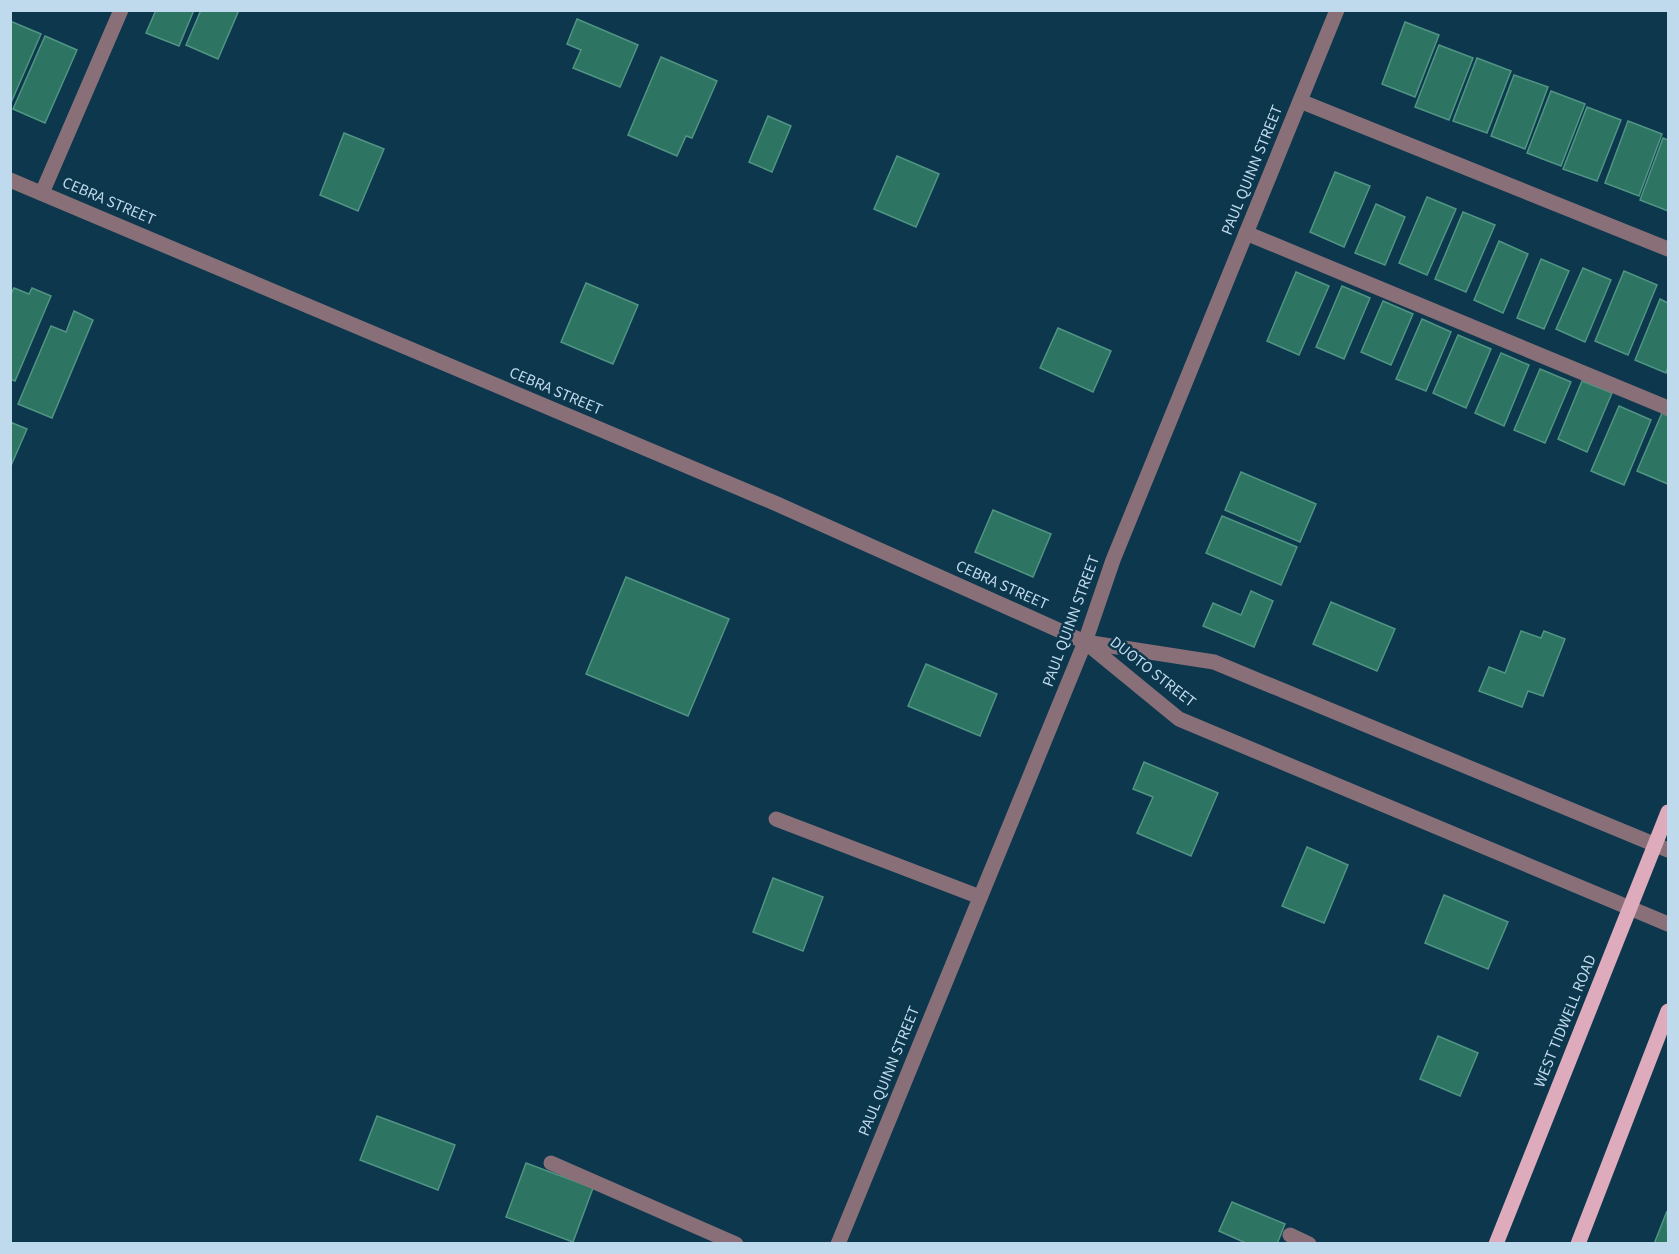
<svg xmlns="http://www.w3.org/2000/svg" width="1679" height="1254" font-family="'Source Sans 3',sans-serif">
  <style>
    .building { fill: #2e7463; stroke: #509583; stroke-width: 1.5 }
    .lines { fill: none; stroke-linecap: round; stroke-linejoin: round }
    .minor { stroke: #886f78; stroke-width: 15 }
    .major { stroke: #deabbd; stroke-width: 15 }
    .labels { text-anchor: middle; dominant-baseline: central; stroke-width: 5; stroke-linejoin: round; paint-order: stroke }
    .street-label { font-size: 16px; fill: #bfdaec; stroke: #0c374d }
  </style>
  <rect width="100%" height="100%" fill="#0c374d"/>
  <g class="building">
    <path d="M156,10H194L179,46L146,33Z"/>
    <path d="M201,10H239L218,59L186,45Z"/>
    <path d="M577,19L638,45L620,87L573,68L581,50L567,44Z"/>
    <path d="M10,21L41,34L10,105Z"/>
    <path d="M1405,22L1439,35L1415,97L1382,84Z"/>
    <path d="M45,36L77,50L45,123L13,109Z"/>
    <path d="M1439,45L1473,58L1449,120L1415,107Z"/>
    <path d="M661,57L717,81L692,138L686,136L677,156L628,135Z"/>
    <path d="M1477,58L1511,71L1487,133L1453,121Z"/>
    <path d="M1514,75L1548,87L1525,149L1491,136Z"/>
    <path d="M1551,91L1585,104L1561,166L1527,153Z"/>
    <path d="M1587,107L1621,120L1597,181L1563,169Z"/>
    <path d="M768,116L791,126L772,172L749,162Z"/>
    <path d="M1628,121L1662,134L1639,196L1605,183Z"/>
    <path d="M344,133L384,149L358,211L320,195Z"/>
    <path d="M1663,138L1668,140V211L1640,200Z"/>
    <path d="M897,156L939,174L916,227L874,209Z"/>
    <path d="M1335,172L1370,186L1344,247L1310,232Z"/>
    <path d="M1427,197L1456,209L1427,275L1399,263Z"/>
    <path d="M1376,204L1405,217L1385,265L1355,253Z"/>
    <path d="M1463,212L1495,225L1466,292L1435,279Z"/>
    <path d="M1499,241L1528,254L1503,313L1474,300Z"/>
    <path d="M1541,259L1569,271L1544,329L1517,318Z"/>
    <path d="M1583,268L1611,280L1585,342L1556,329Z"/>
    <path d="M1624,271L1657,285L1628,355L1595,341Z"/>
    <path d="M1296,272L1329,286L1299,355L1267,341Z"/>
    <path d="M586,283L638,305L613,364L561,342Z"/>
    <path d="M1342,286L1370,298L1344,359L1316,347Z"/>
    <path d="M14,288L29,294L32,288L51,296L15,381L10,379V296Z"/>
    <path d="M1660,299L1668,303V367L1666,373L1635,360Z"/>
    <path d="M1383,301L1413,314L1391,365L1361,352Z"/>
    <path d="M74,311L93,320L52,418L18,404L51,326L66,332Z"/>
    <path d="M1422,319L1451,332L1426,391L1396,379Z"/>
    <path d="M1058,328L1111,351L1093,392L1040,368Z"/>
    <path d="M1458,335L1491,349L1466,408L1433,393Z"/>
    <path d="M1501,353L1529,365L1504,426L1475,413Z"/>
    <path d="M1540,369L1571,382L1545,443L1514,430Z"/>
    <path d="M1582,381L1612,393L1587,452L1558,439Z"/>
    <path d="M1619,406L1651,420L1624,485L1591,471Z"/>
    <path d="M1662,413L1668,416V484L1637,471Z"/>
    <path d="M10,422L27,429L10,468Z"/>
    <path d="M1241,472L1316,504L1300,542L1225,510Z"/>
    <path d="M993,510L1051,534L1033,577L975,552Z"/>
    <path d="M1222,516L1297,547L1281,585L1206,553Z"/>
    <path d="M626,577L729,619L688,716L586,674Z"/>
    <path d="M1251,591L1273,601L1254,647L1203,626L1213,603L1241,615Z"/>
    <path d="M1331,602L1395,629L1377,671L1313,644Z"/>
    <path d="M1521,631L1541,638L1544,631L1565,639L1543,696L1528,691L1522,707L1479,691L1489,667L1505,673Z"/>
    <path d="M926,664L997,694L980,736L908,706Z"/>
    <path d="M1144,762L1218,793L1191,856L1137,833L1153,797L1133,789Z"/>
    <path d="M1307,847L1348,865L1324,923L1282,906Z"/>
    <path d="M773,878L823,897L803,951L753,932Z"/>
    <path d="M1444,895L1508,922L1488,969L1425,943Z"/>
    <path d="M1438,1036L1478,1053L1460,1096L1420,1079Z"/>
    <path d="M377,1116L455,1145L438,1190L360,1160Z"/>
    <path d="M526,1163L593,1188L573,1242L506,1217Z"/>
    <path d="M1232,1202L1285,1224L1277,1244H1248L1219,1231Z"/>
    <path d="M1667,1211L1668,1244H1654Z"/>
  </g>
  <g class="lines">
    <g class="minor">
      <path d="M1300,101L1668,249"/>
      <path d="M10,180L777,504L1085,642L1214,662L1668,850"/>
      <path d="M42,193L121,10"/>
      <path d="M1246,233L1668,408"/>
      <path d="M1085,642L1179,719L1668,924"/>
      <path d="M776,819L980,897"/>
      <path d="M551,1163L736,1244"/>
      <path d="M1290,1235L1309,1244"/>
      <path d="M838,1244L1085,642L1113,560L1337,10"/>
    </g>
    <g class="major">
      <path d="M1496,1244L1668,812"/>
      <path d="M1578,1244L1668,1011"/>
    </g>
  </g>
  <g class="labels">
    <g class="street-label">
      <text transform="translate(1252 170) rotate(-68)">PAUL QUINN STREET</text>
      <text transform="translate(109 201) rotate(23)">CEBRA STREET</text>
      <text transform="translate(556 391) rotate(23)">CEBRA STREET</text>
      <text transform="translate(1002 585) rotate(24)">CEBRA STREET</text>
      <text transform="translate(1071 621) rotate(-70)">PAUL QUINN STREET</text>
      <text transform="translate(1153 672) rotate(38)">DUOTO STREET</text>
      <text transform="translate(1565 1021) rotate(-68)">WEST TIDWELL ROAD</text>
      <text transform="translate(889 1071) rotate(-68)">PAUL QUINN STREET</text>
    </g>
  </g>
  <rect width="1679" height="1254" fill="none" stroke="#bfdaec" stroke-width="24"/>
</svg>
